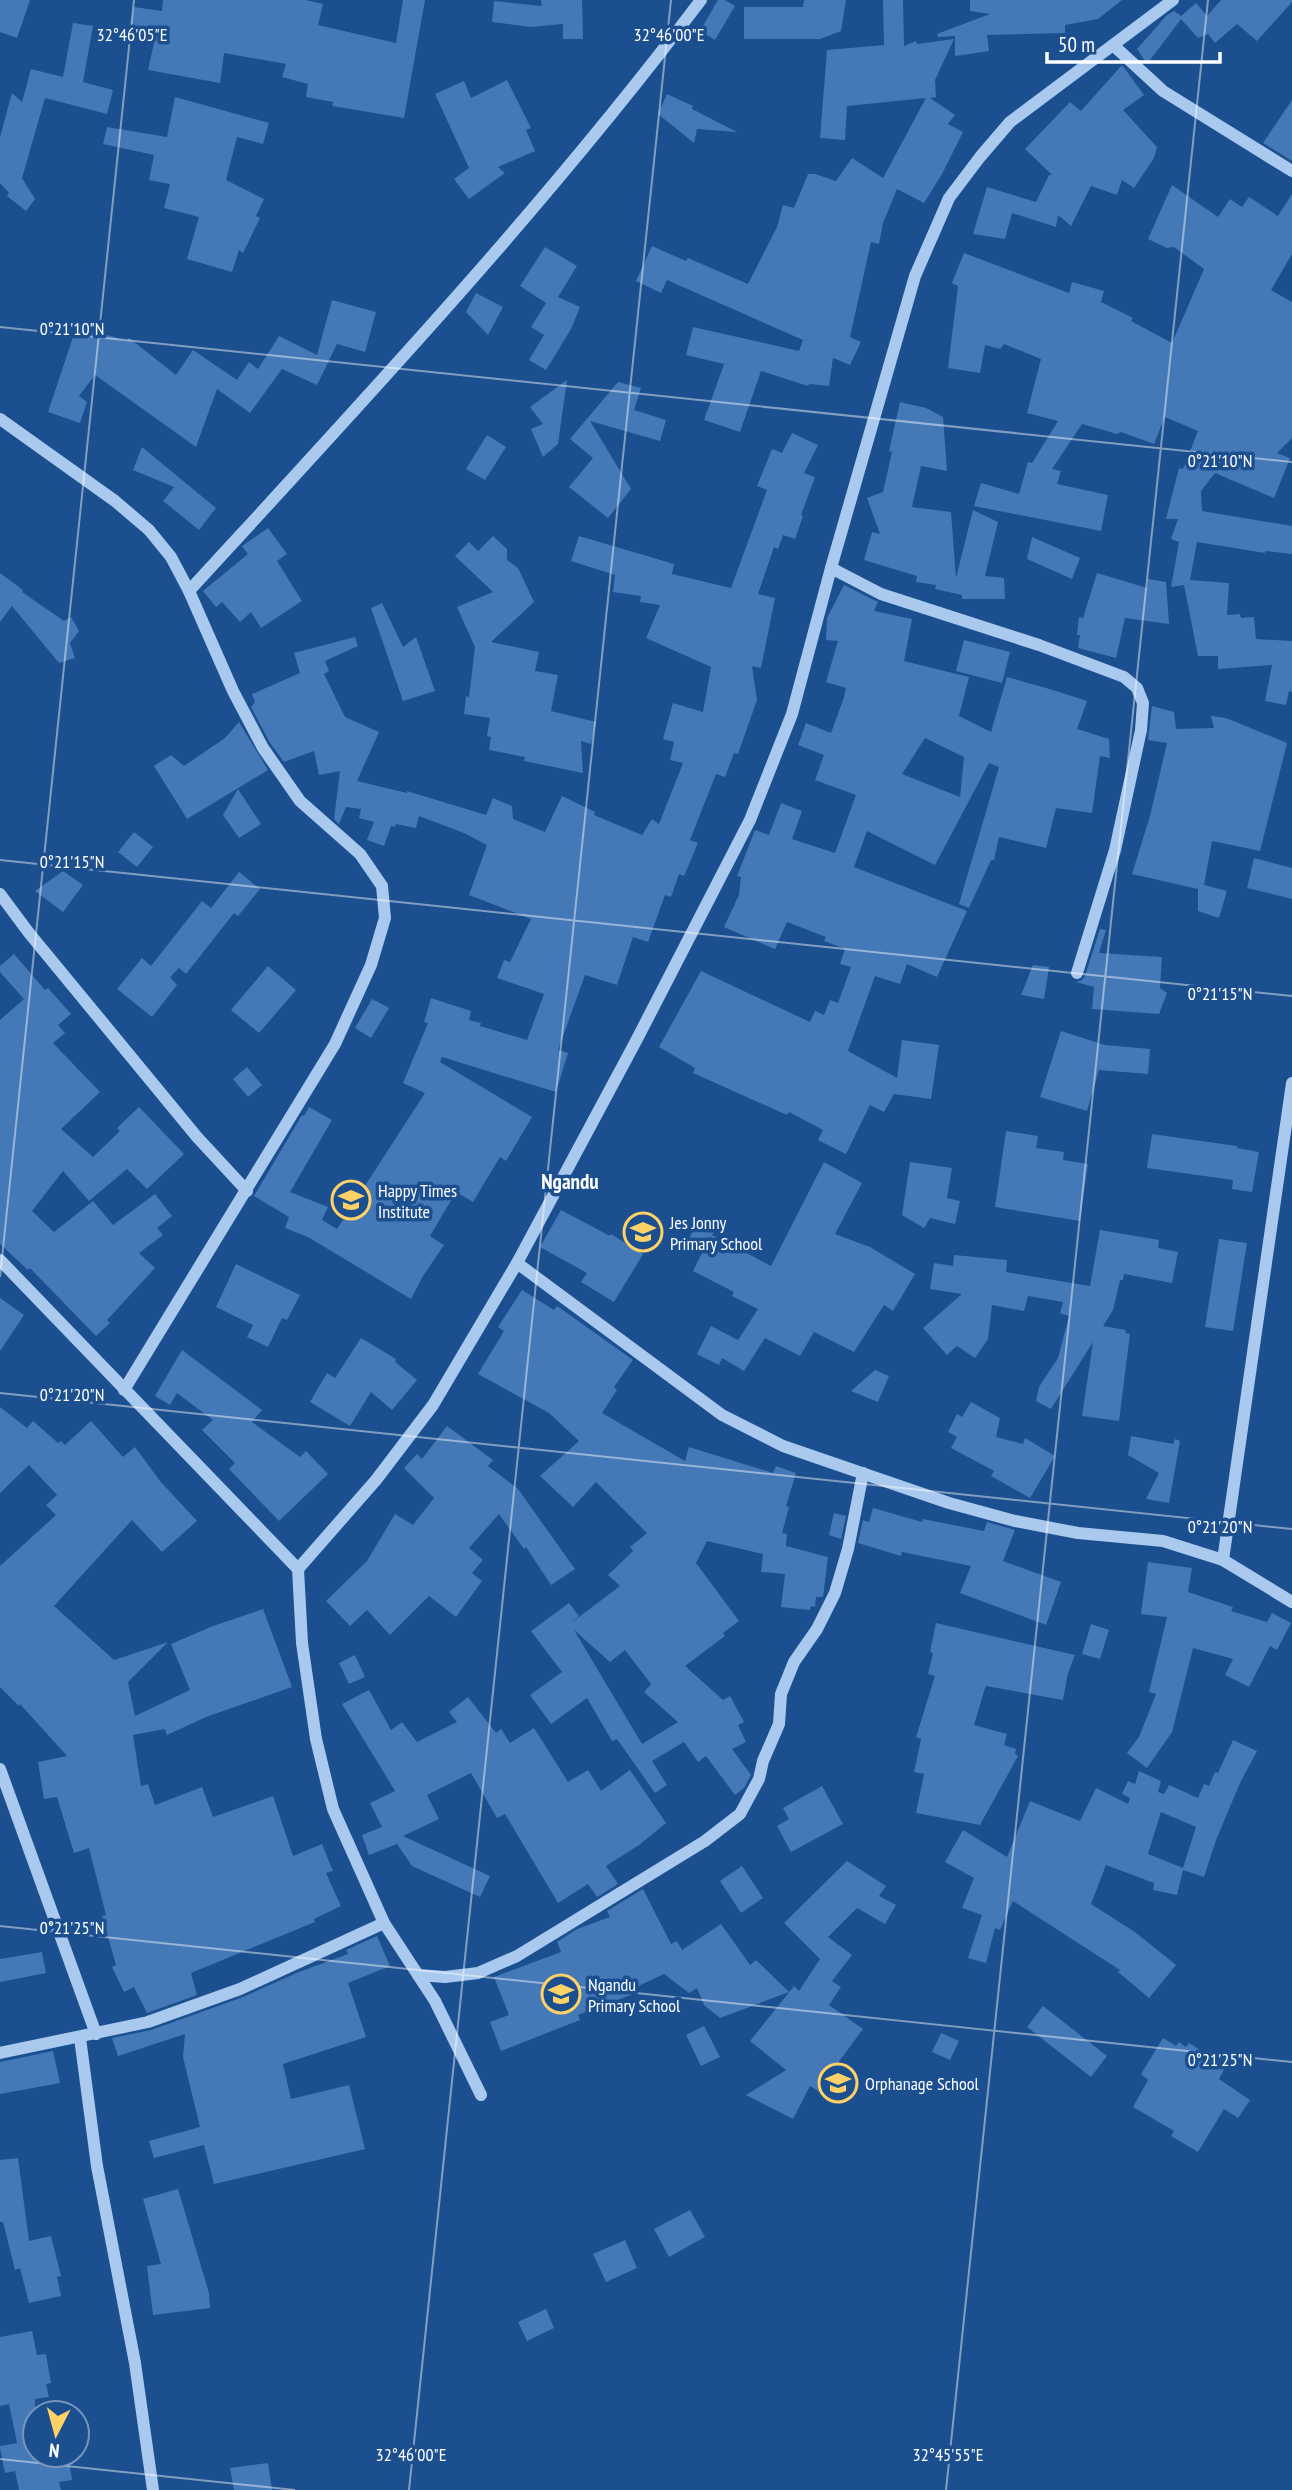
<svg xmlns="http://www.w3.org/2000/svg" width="1292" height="2490" font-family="'PT Sans Narrow',sans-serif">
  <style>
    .building { fill: #4478b7; fill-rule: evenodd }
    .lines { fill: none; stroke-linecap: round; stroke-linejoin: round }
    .minor { stroke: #a9c9ee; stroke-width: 12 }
    .ticks { fill: none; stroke: #fff; stroke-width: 2; stroke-opacity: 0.45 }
    .labels { text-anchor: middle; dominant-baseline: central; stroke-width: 7; stroke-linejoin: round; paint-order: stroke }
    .poi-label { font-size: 18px; fill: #fff; stroke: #1b4f8f; text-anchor: start }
    .quarter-label { font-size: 21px; font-weight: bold; fill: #fff; stroke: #1b4f8f }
    .ticks-label { font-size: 18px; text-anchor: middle; fill: #fff; stroke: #1b4f8f; stroke-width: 7; stroke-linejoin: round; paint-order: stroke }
  </style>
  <rect width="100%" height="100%" fill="#1b4f8f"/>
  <g class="building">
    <path d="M0,0H30L17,38L0,32Z"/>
    <path d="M163,0H306L323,4L318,25L396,43L403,0H425L404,118L332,106L333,102L306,97L308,84L282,77L286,64L224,53L220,83L148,70L157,29L131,26L134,7L162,11Z"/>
    <path d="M541,0H582L583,39H563V24L531,27L492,22L494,1L542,6Z"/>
    <path d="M718,0H725L735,6L715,40L700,31Z"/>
    <path d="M804,0H846L841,31L820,39H744V7H803Z"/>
    <path d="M883,0H903L904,46L916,41L917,44L954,39L935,80L936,97L930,98L955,115L948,124L963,132L942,174L924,203L897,189L883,223L879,244L871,242L850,337L861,342L850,365L833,358L829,386L809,384L808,386L761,371L740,432L704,420L724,364L686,355L693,327L799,351L803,340L667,280L661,293L636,281L652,246L686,261L688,258L748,284L777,227L783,205L794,208L808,174H815L836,181L852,158L883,178L926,98L847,106L845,140L820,138L827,50L884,45Z"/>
    <path d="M970,0H1122L1098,19L1065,25V33L987,35L989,51L955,56V36L938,37L937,34L990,14L970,11Z"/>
    <path d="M1221,0H1292V2L1257,41L1237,24L1215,43L1208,34L1198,38L1181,19L1147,64L1137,49L1167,15L1174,11L1181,16L1196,3L1207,16Z"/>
    <path d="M73,23L93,26L83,82L113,90L107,114L45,98L22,178L35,199L26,211L7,196L9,193L0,183V137L12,93L22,102L31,69L63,77Z"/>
    <path d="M1122,65L1144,95L1123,110L1157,147L1154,158L1134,188L1122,180L1117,195L1091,186L1071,226L1058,215L1056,227L1012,213L1005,239L973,234L987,187L1036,202L1049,175H1052L1025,149L1070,102L1081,111Z"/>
    <path d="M507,80L531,128L526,130L535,151L498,167L505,173L469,199L454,179L469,168L435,94L464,81L471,98Z"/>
    <path d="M667,94L693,106L692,109L737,132L697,129L694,143L658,114Z"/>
    <path d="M175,97L269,123L263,144L237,137L226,180L264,199L256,216L260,218L243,253L239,250L232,272L187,259L199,217L164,208L170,184L149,180L154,155L103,144L107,127L167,137Z"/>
    <path d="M1292,100V161L1263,143Z"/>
    <path d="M1172,185L1218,217L1230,199L1242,207L1249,197L1278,216L1292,194V254L1271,290L1292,302V438L1277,453L1290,458L1274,498L1215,473L1201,491L1202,511L1292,526V554L1265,551V553L1197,542L1190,580L1229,583L1227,615L1240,614L1241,618L1254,617L1256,639L1292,641V692L1289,691L1286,705L1265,701L1272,665L1218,669V656H1198L1184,585L1171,587L1179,542L1171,539L1178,519H1166L1179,468L1183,469L1198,431L1165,417L1154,444L1121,432L1117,434L1082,424L1052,469L1061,471L1057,484L1108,495L1101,531L974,506L981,483L1019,494L1028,462L1032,463L1058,421L1027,413L1041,359L1004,344L1000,349L985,345L980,373L948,368L958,286L952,283L964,253L1069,293L1072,282L1104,291L1101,302L1133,318L1131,321L1172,343L1204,269L1174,247L1167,248L1148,239Z"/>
    <path d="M545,247L577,266L558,297L580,307L571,329L546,370L529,360L544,335L531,327L546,303L520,286Z"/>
    <path d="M476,293L503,307L488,335L466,312Z"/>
    <path d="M332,300L376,312L365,352L337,344L317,385L282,369L250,413L217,389L196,447L95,375L79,396L87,402L80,423L48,412L77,325L126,341L129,338L176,375L193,350L237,380L249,362L258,369L279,336L317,355Z"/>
    <path d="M567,380L558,444L543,457L531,429L543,424L530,407Z"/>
    <path d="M618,382L641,388L634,410L666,420L660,441L590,421L631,489L608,518L569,487L593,458L570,439Z"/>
    <path d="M900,402L926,408L943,417L947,471L921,466L912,507L951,512L956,578L973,510L998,522L985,576L1004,578L1005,599H962V595L935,589L936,585L916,582L917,576L864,560L872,532L880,534L867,498L883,492L892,452L889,451Z"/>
    <path d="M792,433L818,445L804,473L815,477L801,515L803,516L795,539L783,535L778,549L774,547L758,594L775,598L761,668L752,666L757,700L738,754L734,753L725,777L716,774L690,840L698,843L684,876L679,874L671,897L665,895L648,942L633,937L617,985L585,975L558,1050L568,1053L556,1092L442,1057L440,1062L532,1117L506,1161L500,1157L473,1202L456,1192L430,1236L444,1245L423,1276L411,1299L308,1237L285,1228L289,1217L254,1196L302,1115L304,1116L309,1107L332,1120L290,1192L328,1207L322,1220L337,1229L425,1093L403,1083L428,1023L424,1022L431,998L471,1011L469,1020L481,1023L480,1026L527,1040L544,994L497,978L504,960L510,962L531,919L469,895L487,845L464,833L419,816L416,828L396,824L395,827L391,826L384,846L367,840L374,822L359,818L361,809L346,807L339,824L334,819L340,771L319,775L314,751L284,762L270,743L251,707L255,702L252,694L300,673L294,653L355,637L358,646L325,661L329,671L324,674L345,717L379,732L357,781L407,793V791L486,815L493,798L512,806L513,819L545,832L562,796L595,812L594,815L642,835L652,819L659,824L683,763L670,760L674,742L663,739L673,703L703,712L711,667L646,638L660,605L640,602L641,596L613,592L615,575L571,561L579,536L674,564L672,574L731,588L767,490L757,486L772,449L782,453Z"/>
    <path d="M487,435L506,447L485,480L466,469Z"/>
    <path d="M142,447L216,508L199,530L163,501L174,487L133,470Z"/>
    <path d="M268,528L287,554L277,561L302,601L261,628L251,612L240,622L222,602L216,607L203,591L248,554L242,546Z"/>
    <path d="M493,536L507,549V560L518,568L534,602L491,642L539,652L535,671L558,675L551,711L596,722L591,744L581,741L583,773L524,761L525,757L489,750L491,737L487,736L490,718L464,714L466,696L469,697L475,647L457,607L493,592L455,556L469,542L478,551Z"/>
    <path d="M1032,537L1080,558L1072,579L1027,559Z"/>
    <path d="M0,573L23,590L22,592L64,621L71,617L79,631L70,643L75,658L59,663L12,606L0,622Z"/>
    <path d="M1097,573L1147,588L1148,579L1166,582L1169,624L1125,618L1116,658L1078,648L1080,635H1077L1079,617L1083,618Z"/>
    <path d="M844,585L878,602L874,611L912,619L904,661L969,677L959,716L991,732L1007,677L1053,690L1087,701L1077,729L1109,739L1110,758L1100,756L1092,813L1056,808L1046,848L999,837L994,860H991L969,908L959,904L999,767L989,763L935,865L867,831L854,867L967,911L937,977L907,964L900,984L875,976L848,1051L897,1078L902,1040L939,1045L931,1099L894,1094L884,1112L870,1105L846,1154L818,1140L823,1130L789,1112L787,1115L693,1073L695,1068L659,1047L701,971L810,1022L815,1011L824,1015L830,1000L838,1003L851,967L840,964L845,949L824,941L826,937L787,922L775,949L724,927L739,895L741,877L737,876L755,830L769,835L781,803L802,811L792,839L835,853L856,795L815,780L824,755L798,745L806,723L831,733L844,697L846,688L826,682L838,641L826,640L827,618ZM925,738L964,757L960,797L902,774Z"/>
    <path d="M382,603L403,647L416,637L435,691L403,701L371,608Z"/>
    <path d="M964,640L1010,652L1002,683L956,671Z"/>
    <path d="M1152,706L1174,712L1176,729L1214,728L1211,716L1226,718L1287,743L1260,851L1212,841L1204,885L1227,891L1219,918L1198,911V889L1132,874L1150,816L1167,743L1148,740Z"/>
    <path d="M239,722L268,770L187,819L154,766L171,755L184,766L225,738Z"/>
    <path d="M238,789L261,824L239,838L223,815Z"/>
    <path d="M134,832L153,847L137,867L118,852Z"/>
    <path d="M1254,858L1292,868V899L1247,888Z"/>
    <path d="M63,871L83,885L63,912L35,891Z"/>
    <path d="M239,872L260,889L238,916L234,913L186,974L179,968L170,977L177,985L152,1017L117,989L142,958L151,966L202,901L211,908Z"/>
    <path d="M1100,929L1106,930L1099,953L1162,957L1160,988L1167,993L1159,1014L1092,1009L1094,987L1076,982L1082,980L1085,976Z"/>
    <path d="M14,954L45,990L48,988L71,1014L58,1025L65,1033L53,1043L100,1092L61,1129L93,1157L120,1131L117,1128L139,1107L184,1154L147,1189L127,1169L89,1201L63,1171L32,1211L54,1232L93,1201L113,1225L155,1194L172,1216L157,1228L163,1235L139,1253L155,1268L107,1320L110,1323L96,1336L30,1268L28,1270L0,1244V1020L24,999L0,972V966Z"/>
    <path d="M1033,965L1049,967L1044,999L1021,995Z"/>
    <path d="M268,966L296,990L259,1033L231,1010Z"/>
    <path d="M372,999L389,1008L371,1038L355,1028Z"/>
    <path d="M1061,1031L1105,1045L1150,1049L1148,1074L1099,1070L1087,1111L1040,1097Z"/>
    <path d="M247,1067L262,1085L248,1097L233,1079Z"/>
    <path d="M1006,1131L1038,1136L1036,1148L1064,1152L1063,1160L1088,1164L1080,1221L995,1207Z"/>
    <path d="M1152,1134L1237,1146V1148L1259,1152L1252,1192L1232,1189L1233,1180L1147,1168Z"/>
    <path d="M824,1162L862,1183L835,1234L870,1247L915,1274L893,1311L884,1305L854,1352L814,1332L800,1356L765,1338L744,1371L722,1358L719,1365L697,1354L711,1326L738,1340L758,1309L732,1296L734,1292L693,1271L704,1249L688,1240L699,1220L715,1230L712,1235L771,1266Z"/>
    <path d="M910,1162L952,1168L947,1198L960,1201L955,1224L930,1218L924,1228L902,1215Z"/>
    <path d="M561,1210L610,1236L611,1234L643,1254L614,1302L581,1282L587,1273L540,1247Z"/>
    <path d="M1100,1230L1159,1240L1158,1248L1178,1252L1172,1283L1124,1274L1123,1280H1120L1113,1310L1103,1326L1126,1330L1125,1333L1130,1334L1119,1421L1082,1416L1093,1342L1051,1409L1036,1401L1039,1387L1058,1358L1069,1316L1060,1313L1063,1302L1028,1296L1024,1311L992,1305L988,1339L975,1358L957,1346L947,1355L923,1328L962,1294L930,1289L934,1263L953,1266L954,1255L1007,1260L1006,1272L1090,1286Z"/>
    <path d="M1219,1239L1247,1243L1233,1331L1205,1327Z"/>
    <path d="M236,1264L300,1295L287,1320L282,1318L268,1347L247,1337L253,1325L216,1307Z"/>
    <path d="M522,1290L554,1310L557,1306L633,1360L614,1387L617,1390L602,1413L685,1461L689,1447L773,1473L776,1466L796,1473L786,1506L789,1507L782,1533L787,1534L786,1546L828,1557L823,1597H816L815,1607L811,1606L810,1610L781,1607L785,1574L761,1572L763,1554L707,1541L696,1563L739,1621L723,1633L725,1636L685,1666L723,1700L730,1696L744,1722L738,1725L746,1742L732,1749L751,1775L744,1788L735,1795L706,1756L698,1762L684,1742L652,1761L667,1785L655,1793L617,1739L612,1741L587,1698L551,1724L530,1695L562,1672L531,1631L569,1603L579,1616L571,1623L620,1586L608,1575L633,1551L630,1547L647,1533L596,1482L573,1507L540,1476L579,1441L549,1413L478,1374L504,1331L498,1327ZM574,1630L610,1662L625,1650L651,1684L644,1692L678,1722L642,1744Z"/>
    <path d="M0,1298L24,1315L0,1351Z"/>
    <path d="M361,1338L396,1359L395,1362L417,1380L392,1410L371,1392L350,1426L310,1402L327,1373L335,1378Z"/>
    <path d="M182,1350L262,1410L252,1422L300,1457L306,1451L328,1474L279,1521L229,1469L235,1463L202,1430L213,1420L177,1393L170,1405L155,1396Z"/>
    <path d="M875,1370L889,1376L878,1402L851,1391Z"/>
    <path d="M971,1402L1000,1418L996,1437L1023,1444L1025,1438L1055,1456L1030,1498L991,1476L994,1471L951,1448L957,1437L948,1432L957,1414L962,1417Z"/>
    <path d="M0,1407L27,1428L33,1421L58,1443L61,1441L65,1445L91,1421L123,1457L135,1447L160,1481L197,1521L162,1552L132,1520L54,1606L114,1660L168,1642L128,1682L135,1716L190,1690L171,1644L213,1626L263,1609L292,1687L206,1717L167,1735L165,1729L133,1735L141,1786L148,1784L155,1805L202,1787L213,1817L273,1796L293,1856L322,1844L333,1871L326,1873L341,1906L314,1919L315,1922L191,1973L197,1995L147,2013L134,1987L124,1992L112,1967L116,1965L102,1916L106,1915L89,1848L74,1853L57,1797L44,1799L38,1762L67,1756L20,1704L19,1706L0,1687V1566L56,1515L46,1505L57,1495L29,1465L0,1493Z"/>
    <path d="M447,1426L493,1460L488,1466L518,1489L575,1569L551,1585L526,1547L524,1549L499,1514L469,1548L483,1560L472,1573L482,1581L456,1617L429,1596L390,1635L367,1610L350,1626L326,1601L367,1561L395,1514L413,1525L434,1498L404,1468L417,1454L422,1459Z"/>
    <path d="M1131,1436L1173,1444L1175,1439L1180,1441L1169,1503L1146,1499L1159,1473L1128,1455Z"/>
    <path d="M873,1508L922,1522L923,1519L984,1531L987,1522L1015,1530L1003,1561L1061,1582L1046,1625L960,1593L971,1566L902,1552L901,1556L858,1543L863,1520L869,1522Z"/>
    <path d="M834,1513L846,1516L841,1539L829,1535Z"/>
    <path d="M1148,1562L1192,1568L1188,1592L1233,1607L1231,1611L1267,1622L1272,1613L1291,1623L1277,1650L1270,1646L1249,1687L1225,1675L1233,1659L1193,1648L1172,1732L1147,1768L1127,1753L1139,1737L1156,1694L1149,1692L1167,1617L1141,1614Z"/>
    <path d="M936,1623L1075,1655L1068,1673L1063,1700L986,1686L985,1688L974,1725L1007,1734L1004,1745L1016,1749L1015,1754L1018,1756L980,1825L916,1813L924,1774L914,1772L921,1739L916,1737L935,1676L928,1674L933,1653L930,1652Z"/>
    <path d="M1091,1624L1109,1630L1100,1659L1082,1654Z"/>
    <path d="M355,1655L365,1677L349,1684L339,1663Z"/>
    <path d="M369,1690L391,1730L402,1722L417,1742L457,1722L449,1712L468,1697L496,1733L501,1729L510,1743L534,1728L568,1782L588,1770L601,1791L630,1770L666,1823L639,1845L606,1866L618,1884L597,1897L588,1884L558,1903L505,1814L497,1818L471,1773L427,1795L439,1819L403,1836L490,1876L480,1897L412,1866L397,1844L369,1855L362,1835L382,1827L370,1803L395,1791L342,1704Z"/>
    <path d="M1233,1740L1257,1751L1240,1783L1216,1840L1204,1877L1183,1870L1177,1895L1153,1890L1154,1883L1106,1865L1091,1904L1135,1932L1176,1965L1149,1998L1118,1972L1120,1970L1013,1901L1000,1930L995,1928L986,1963L968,1958L982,1915L962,1908L974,1878L945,1862L963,1830L1007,1857L1030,1801L1080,1821L1096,1788L1128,1804L1130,1798L1122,1794L1128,1781L1135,1784L1139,1771L1161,1781L1158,1792L1164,1794L1169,1785L1198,1798L1204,1784L1209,1786L1215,1772L1218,1773ZM1161,1812L1196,1827L1183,1868L1148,1854Z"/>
    <path d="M822,1786L843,1824L791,1852L777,1826L789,1819L783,1808Z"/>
    <path d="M847,1861L886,1886L879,1896L896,1905L885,1924L857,1908L828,1937L852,1955L832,1981L841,1987L829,2005L863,2029L832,2071L853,2084L840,2104L810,2086L793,2119L746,2095L786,2070L750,2041L794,1986L799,1991L820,1959L784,1923Z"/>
    <path d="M742,1866L763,1898L741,1913L720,1881Z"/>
    <path d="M643,1889L671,1944L677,1941L682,1950L721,1924L750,1965L756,1960L789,1992L720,2018L704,2005L697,1988L689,1993L664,1974L634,1988L636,1993L578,2015L580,2020L501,2051L490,2022L509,2015L494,1977L561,1952L557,1942L577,1929L610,1917L607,1911Z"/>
    <path d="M377,1936L390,1966L348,1983L366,2037L283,2064L291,2099L349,2085L365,2149L214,2184L204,2145L154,2158L149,2141L200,2127L183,2057L185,2034L118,2056L112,2038L151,2030L243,1997L299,1972L348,1954L346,1950Z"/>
    <path d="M42,1952L46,1973L0,1982V1959Z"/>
    <path d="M1043,2006L1107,2056L1091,2077L1027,2027Z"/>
    <path d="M704,2026L720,2057L701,2066L686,2035Z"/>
    <path d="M941,2033L959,2041L950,2060L932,2052Z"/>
    <path d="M1163,2038L1176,2046L1179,2042L1186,2047L1189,2043L1226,2066L1219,2079L1250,2100L1238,2118L1224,2109L1198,2152L1171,2136L1174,2131L1133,2107L1148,2080L1141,2074Z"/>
    <path d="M53,2051L60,2083L0,2094V2062Z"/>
    <path d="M18,2158L29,2241L51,2236L61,2276L57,2277L61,2296L29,2303L20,2268L15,2270L3,2222H0V2160Z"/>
    <path d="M178,2189L209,2293L210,2308L153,2315L147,2266L161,2264L143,2199Z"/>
    <path d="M690,2210L705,2237L669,2257L654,2229Z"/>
    <path d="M625,2240L637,2268L606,2282L593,2254Z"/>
    <path d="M546,2309L554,2328L527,2341L518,2322Z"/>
    <path d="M32,2331L37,2355L46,2354L51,2383L46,2384L49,2397L35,2399V2455H68L72,2480L59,2482L61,2490H19L15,2471L5,2473L0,2448V2446L17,2443L9,2404L0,2406V2337Z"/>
    <path d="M268,2463L272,2490H234L230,2468Z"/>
  </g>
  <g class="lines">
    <g class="minor">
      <path d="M1113,45L1163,91L1292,171"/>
      <path d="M0,419L115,501L149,530L171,557L189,591L233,691L263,748L300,801L360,854L382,886L385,918L371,965L335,1044L124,1390"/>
      <path d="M831,568L881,594L1039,645L1124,677L1137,688L1143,703L1141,730L1115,850L1077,973"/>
      <path d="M189,591C365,399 544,208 701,0"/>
      <path d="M0,894L29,933L197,1137L247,1191"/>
      <path d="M0,1260L298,1569L302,1643L316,1739L333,1809L384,1923L435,2001L481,2095"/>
      <path d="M517,1263L722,1415L783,1446L949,1503L1015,1521L1078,1533L1163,1541L1223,1560L1292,1602"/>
      <path d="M1223,1560L1292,1083"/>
      <path d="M298,1569L376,1480L433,1405L517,1263L636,1041L750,820L792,714L831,568L915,276L949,198L980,157L1010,122L1173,0"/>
      <path d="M0,1769L96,2034"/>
      <path d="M418,1975L445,1977L478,1973L517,1956L705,1841L740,1814L759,1779L763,1761L779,1724L781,1694L794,1662L817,1629L835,1593L848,1549L863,1473"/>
      <path d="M80,2038L97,2166L135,2363L153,2490"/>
      <path d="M0,2053L148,2022L240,1989L384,1923"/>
    </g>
  </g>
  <path class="ticks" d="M0,327L1292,462M0,860L1292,996M0,1277L134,0M0,1393L1292,1529M0,1926L1292,2062M0,2459L295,2490M409,2490L671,0M946,2490L1208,0"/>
  <defs>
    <symbol id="school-ring" viewBox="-11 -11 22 22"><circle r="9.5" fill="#1b4f8f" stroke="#ffd166" stroke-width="1.5"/><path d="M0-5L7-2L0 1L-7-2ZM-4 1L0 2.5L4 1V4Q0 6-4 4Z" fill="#ffd166"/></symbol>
  </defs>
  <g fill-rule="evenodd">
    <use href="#school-ring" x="329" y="1178" width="44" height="44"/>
    <use href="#school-ring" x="621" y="1210" width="44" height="44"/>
    <use href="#school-ring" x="539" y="1972" width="44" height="44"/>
    <use href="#school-ring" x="816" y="2061" width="44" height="44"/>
  </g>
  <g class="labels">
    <g class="poi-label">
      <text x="378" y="1190">Happy Times<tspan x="378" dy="21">Institute</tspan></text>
      <text x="670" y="1222">Jes Jonny<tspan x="670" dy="21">Primary School</tspan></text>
      <text x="588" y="1984">Ngandu<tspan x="588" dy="21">Primary School</tspan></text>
      <text x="865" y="2083">Orphanage School</text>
    </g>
    <g class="quarter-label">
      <text x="570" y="1181">Ngandu</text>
    </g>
  </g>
  <g class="ticks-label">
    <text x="132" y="41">32°46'05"E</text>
    <text x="669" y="41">32°46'00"E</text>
    <text x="72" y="335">0°21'10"N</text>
    <text x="1220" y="467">0°21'10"N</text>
    <text x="72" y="868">0°21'15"N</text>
    <text x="1220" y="1000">0°21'15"N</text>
    <text x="72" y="1401">0°21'20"N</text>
    <text x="1220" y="1533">0°21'20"N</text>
    <text x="72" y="1934">0°21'25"N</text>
    <text x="1220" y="2066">0°21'25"N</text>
    <text x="411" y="2461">32°46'00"E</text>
    <text x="948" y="2461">32°45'55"E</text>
  </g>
  <g transform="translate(56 2434) rotate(186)"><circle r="33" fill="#1b4f8f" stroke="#7695bc" stroke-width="2"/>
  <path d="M0-5L12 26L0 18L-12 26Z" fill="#ffd166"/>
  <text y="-10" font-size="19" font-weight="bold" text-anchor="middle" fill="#ffffff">N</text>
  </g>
  <path d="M1047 52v10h173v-10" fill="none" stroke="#ffffff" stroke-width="3.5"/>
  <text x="1058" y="52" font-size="21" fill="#ffffff" stroke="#1b4f8f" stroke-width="5" paint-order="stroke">50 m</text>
</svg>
